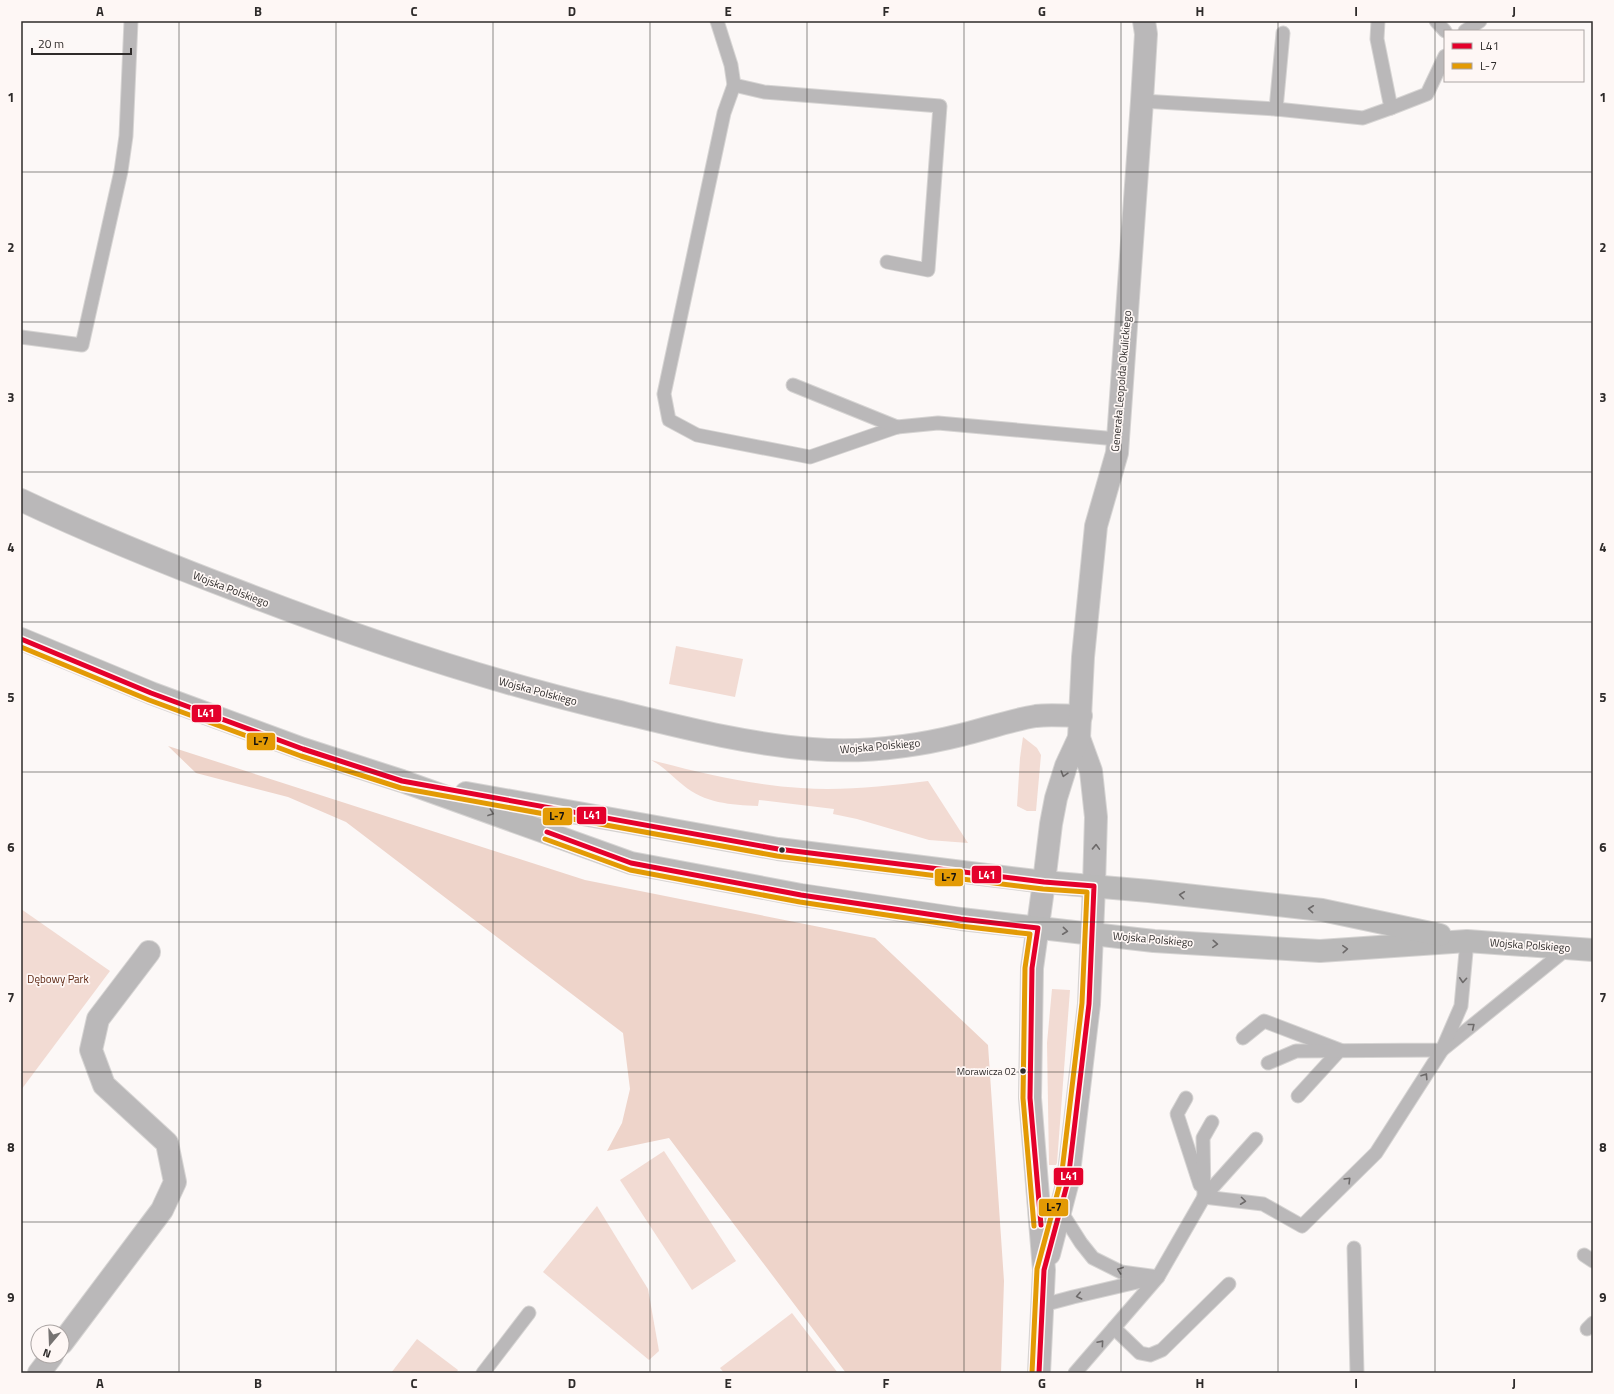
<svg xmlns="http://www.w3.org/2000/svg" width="1614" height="1394" font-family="'Titillium Web',sans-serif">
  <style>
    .green { fill: #f2dbd3 }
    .forest { fill: #eed4ca }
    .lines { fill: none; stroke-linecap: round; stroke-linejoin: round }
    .service-casing { stroke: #d6d4d3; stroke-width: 15 }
    .minor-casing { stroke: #d6d4d3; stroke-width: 24 }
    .tertiary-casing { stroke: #d6d4d3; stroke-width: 24 }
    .secondary-casing { stroke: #d6d4d3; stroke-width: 24 }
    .service { stroke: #bab8b9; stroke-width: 13 }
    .minor { stroke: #bab8b9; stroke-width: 22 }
    .tertiary { stroke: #bab8b9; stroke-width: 22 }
    .secondary { stroke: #b9b8b8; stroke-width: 22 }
    .bus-1-casing { stroke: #fef7f5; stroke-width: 8 }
    .bus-2-casing { stroke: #fef7f5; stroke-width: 8 }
    .bus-1 { stroke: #e4002b; stroke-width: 5 }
    .bus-2 { stroke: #e39a04; stroke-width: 5 }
    .oneway { stroke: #6d6a6a }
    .grid { fill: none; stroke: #2e2b2a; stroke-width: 1; stroke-opacity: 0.55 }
    .bus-dot { fill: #2e2b2a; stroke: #fef7f5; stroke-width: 1.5 }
    .labels { text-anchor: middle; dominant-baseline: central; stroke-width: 3.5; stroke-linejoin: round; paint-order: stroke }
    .bus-label { font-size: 10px; fill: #2e2b2a; stroke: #fef7f5; text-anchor: end }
    .street-label { font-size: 11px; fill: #2e2b2a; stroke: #fef7f5 }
    .park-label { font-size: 11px; fill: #5c2510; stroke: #fef7f5 }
    .line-badge { stroke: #fef7f5; stroke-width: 1.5 }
    .badge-label { font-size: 11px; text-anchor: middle; font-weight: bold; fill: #fff }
    .pale-badge-label { font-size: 11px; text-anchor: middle; font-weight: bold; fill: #111 }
    .neatline { fill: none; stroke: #2e2b2a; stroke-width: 1.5 }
    .grid-label { font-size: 13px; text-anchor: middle; font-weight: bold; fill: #2e2b2a }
  </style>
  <rect width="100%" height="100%" fill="#fcf8f7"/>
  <g class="green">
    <path d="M676,646L743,659L735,697L669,684Z"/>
    <path d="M1023,737L1037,748L1041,755L1036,811H1027L1017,806L1020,758Z"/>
    <path d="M651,760C701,773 750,785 801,788C843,791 886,786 928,781L968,843L929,840L857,819L833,814L834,809L759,800L758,806C731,805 704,803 683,785C672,776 664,767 651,760Z"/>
    <path d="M21,909L110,971L21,1090Z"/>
    <path d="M1052,989L1070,990L1057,1163L1056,1165H1049L1047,1043Z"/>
    <path d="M664,1151L736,1261L692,1290L620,1180Z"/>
    <path d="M597,1206L648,1289L659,1351L649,1360L543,1272Z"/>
    <path d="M792,1313L838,1373H724L720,1368Z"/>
    <path d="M417,1339L458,1370L456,1373H391Z"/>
  </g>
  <path class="forest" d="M168,746L585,880L875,938L988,1045L1004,1281L1001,1373H846L669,1138L607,1151L622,1123L630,1089L623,1033L346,822L288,797L196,773Z"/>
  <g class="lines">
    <defs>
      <g id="service">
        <path d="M717,21L731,65L734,85L724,113L664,394L669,420L697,435L810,457L897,427L938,423L1117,439"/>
        <path d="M1436,21L1445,31"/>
        <path d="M1465,31L1480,21"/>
        <path d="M734,85L764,92L940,106L928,270L887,262"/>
        <path d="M1142,101L1276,109L1363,118L1391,108L1377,39L1378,21"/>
        <path d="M1391,108L1427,94L1445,56"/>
        <path d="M1276,109L1283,33"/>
        <path d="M21,337L82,345L121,171L126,136L131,21"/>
        <path d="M793,385L897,427"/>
        <path d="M1243,1038L1264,1021L1340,1050L1298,1096"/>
        <path d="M1268,1063L1296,1051L1442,1050L1568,948"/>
        <path d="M1186,1098L1177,1114L1200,1185"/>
        <path d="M1204,1197L1263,1204L1302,1226L1376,1153L1442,1050L1461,1006L1467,941"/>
        <path d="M1204,1197L1256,1139"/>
        <path d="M1060,1210L1081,1243L1093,1258L1121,1272L1158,1277"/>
        <path d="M1354,1248L1357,1373"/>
        <path d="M1584,1255L1593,1261"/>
        <path d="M1043,1305L1073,1297L1150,1279"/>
        <path d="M1114,1328L1140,1353L1150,1355L1162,1350L1229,1284"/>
        <path d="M1587,1329L1593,1323"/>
        <path d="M483,1373L529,1313"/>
        <path d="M1075,1373L1158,1277L1204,1197L1203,1138L1212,1122"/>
      </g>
      <g id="minor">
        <path d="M21,500C93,534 167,564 241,592C362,639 485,680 611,710C677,726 744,744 812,749C861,753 913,747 961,735C986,729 1011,720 1036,716C1051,714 1066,716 1081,716"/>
        <path d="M1079,738L1091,771L1096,817L1094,886"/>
        <path d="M1044,882L1051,824L1056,798L1066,766L1079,738L1083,657L1096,526L1117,453L1142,101L1146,34L1144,21"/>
        <path d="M62,1343L162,1210L175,1182L167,1143L104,1085L91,1050L98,1019L149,952"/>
        <path d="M39,1373L52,1356"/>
      </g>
      <g id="tertiary">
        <path d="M1049,1254L1068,1181L1089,1004L1094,886"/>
        <path d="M1039,1373L1044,1270L1030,1098L1032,968L1044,882"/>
      </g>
      <g id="secondary">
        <path d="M21,639L151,693L303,749L402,781L631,863L801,895L961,919L1154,941L1320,951L1467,941L1593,950"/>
        <path d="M466,793L778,849L1044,882L1149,891L1322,910L1440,935"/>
      </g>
    </defs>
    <use href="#service" class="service-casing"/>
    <use href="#minor" class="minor-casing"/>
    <use href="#tertiary" class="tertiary-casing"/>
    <use href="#secondary" class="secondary-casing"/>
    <use href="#service" class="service"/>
    <use href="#minor" class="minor"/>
    <use href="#tertiary" class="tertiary"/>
    <use href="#secondary" class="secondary"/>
    <defs>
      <g id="bus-1">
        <path d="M21,639L151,693L303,749L402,781L778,849L1044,882L1094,886L1089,1004L1068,1181L1044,1270L1039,1373"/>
        <path d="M547,832L631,863L801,895L961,919L1038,928L1032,968L1030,1098L1041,1225"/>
      </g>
      <g id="bus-2">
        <path d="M21,647L149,700L301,756L401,788L777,856L1043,889L1087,892L1082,1003L1061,1180L1037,1269L1032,1373"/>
        <path d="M545,839L630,870L800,902L960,926L1030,934L1025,968L1023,1098L1034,1226"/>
      </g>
    </defs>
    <use href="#bus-1" class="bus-1-casing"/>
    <use href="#bus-2" class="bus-2-casing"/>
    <use href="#bus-1" class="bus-1"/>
    <use href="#bus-2" class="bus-2"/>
  </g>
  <defs><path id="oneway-chevron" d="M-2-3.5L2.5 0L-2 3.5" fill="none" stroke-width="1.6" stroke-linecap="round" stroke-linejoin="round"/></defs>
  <g class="oneway">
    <use href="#oneway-chevron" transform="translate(1064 774) rotate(107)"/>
    <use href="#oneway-chevron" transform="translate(491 813) rotate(20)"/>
    <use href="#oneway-chevron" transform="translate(1096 847) rotate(-88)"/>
    <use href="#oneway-chevron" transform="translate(1182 895) rotate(-173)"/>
    <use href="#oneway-chevron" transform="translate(1311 909) rotate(-174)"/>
    <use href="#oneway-chevron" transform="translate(1065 931) rotate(6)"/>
    <use href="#oneway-chevron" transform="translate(1215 944) rotate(4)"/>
    <use href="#oneway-chevron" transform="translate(1345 949) rotate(-4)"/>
    <use href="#oneway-chevron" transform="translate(1463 980) rotate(94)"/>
    <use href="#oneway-chevron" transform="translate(1472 1026) rotate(-39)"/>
    <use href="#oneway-chevron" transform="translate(1425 1076) rotate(-57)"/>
    <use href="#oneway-chevron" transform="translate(1348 1180) rotate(-45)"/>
    <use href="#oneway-chevron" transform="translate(1243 1201) rotate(7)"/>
    <use href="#oneway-chevron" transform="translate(1120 1270) rotate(-160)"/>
    <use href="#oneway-chevron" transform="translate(1079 1296) rotate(167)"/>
    <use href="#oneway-chevron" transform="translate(1101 1343) rotate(-49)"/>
  </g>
  <path class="grid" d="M179,21V1373M336,21V1373M493,21V1373M650,21V1373M807,21V1373M964,21V1373M1121,21V1373M1278,21V1373M1435,21V1373M21,172H1593M21,322H1593M21,472H1593M21,622H1593M21,772H1593M21,922H1593M21,1072H1593M21,1222H1593"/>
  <g class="bus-dot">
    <circle cx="782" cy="850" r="3.5"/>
    <circle cx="1023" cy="1071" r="3.5"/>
  </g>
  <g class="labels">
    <g class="bus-label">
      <text x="1016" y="1071">Morawicza 02</text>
    </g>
    <g class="street-label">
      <text transform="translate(1121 381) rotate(-85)">Generała Leopolda Okulickiego</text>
      <text transform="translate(231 589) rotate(21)">Wojska Polskiego</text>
      <text transform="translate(538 691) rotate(15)">Wojska Polskiego</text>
      <text transform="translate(880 746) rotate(-5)">Wojska Polskiego</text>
      <text transform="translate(1153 939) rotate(5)">Wojska Polskiego</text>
      <text transform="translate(1530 945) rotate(4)">Wojska Polskiego</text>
    </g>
    <g class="park-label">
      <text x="58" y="979">Dębowy Park</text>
    </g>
  </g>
  <g class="line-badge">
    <rect x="191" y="704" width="31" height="19" rx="4" fill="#e4002b"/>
    <rect x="246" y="732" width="30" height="19" rx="4" fill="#e39a04"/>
    <rect x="576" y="806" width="31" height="19" rx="4" fill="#e4002b"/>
    <rect x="542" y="807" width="31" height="19" rx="4" fill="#e39a04"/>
    <rect x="971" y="865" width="31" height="19" rx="4" fill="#e4002b"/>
    <rect x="934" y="868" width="30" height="19" rx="4" fill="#e39a04"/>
    <rect x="1053" y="1167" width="31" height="19" rx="4" fill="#e4002b"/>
    <rect x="1038" y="1198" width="31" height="19" rx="4" fill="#e39a04"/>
  </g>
  <g class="badge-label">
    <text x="206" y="717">L41</text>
    <text x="592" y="819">L41</text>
    <text x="987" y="879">L41</text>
    <text x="1069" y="1180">L41</text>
  </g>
  <g class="pale-badge-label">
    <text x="261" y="745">L-7</text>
    <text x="557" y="820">L-7</text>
    <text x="949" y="881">L-7</text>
    <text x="1054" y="1211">L-7</text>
  </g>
  <rect width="1614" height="1394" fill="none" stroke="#fef7f5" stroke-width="44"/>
  <rect x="1444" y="30" width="140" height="52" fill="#fef7f5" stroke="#aba5a4"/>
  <rect x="1452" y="43" width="20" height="6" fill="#e4002b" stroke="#aba5a4"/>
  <text x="1480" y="50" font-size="12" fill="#2e2b2a">L41</text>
  <rect x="1452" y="63" width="20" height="6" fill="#e39a04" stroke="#aba5a4"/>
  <text x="1480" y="70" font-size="12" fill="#2e2b2a">L-7</text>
  <g transform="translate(50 1344) rotate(199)"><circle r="19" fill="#fef7f5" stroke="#aba5a4"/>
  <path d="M0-3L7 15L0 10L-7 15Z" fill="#767372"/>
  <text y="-6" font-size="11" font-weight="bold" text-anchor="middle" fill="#2e2b2a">N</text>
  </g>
  <path d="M32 48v6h99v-6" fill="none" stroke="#2e2b2a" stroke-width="2"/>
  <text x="38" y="48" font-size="12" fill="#2e2b2a" stroke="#fef7f5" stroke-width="3" paint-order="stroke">20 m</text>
  <rect x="22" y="22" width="1570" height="1350" class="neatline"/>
  <g class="grid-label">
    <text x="100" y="16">A</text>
    <text x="258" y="16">B</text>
    <text x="414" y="16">C</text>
    <text x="572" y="16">D</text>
    <text x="728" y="16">E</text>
    <text x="886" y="16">F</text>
    <text x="1042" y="16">G</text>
    <text x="1200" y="16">H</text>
    <text x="1356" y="16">I</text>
    <text x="1514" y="16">J</text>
    <text x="11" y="102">1</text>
    <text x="1603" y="102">1</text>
    <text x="11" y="252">2</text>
    <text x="1603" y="252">2</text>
    <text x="11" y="402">3</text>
    <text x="1603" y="402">3</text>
    <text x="11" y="552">4</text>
    <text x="1603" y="552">4</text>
    <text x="11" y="702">5</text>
    <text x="1603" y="702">5</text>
    <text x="11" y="852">6</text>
    <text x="1603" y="852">6</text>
    <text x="11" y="1002">7</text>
    <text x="1603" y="1002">7</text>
    <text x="11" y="1152">8</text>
    <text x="1603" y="1152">8</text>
    <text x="11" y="1302">9</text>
    <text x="1603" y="1302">9</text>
    <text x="100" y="1388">A</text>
    <text x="258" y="1388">B</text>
    <text x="414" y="1388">C</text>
    <text x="572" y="1388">D</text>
    <text x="728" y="1388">E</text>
    <text x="886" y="1388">F</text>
    <text x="1042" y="1388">G</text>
    <text x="1200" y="1388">H</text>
    <text x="1356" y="1388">I</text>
    <text x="1514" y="1388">J</text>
  </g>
</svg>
